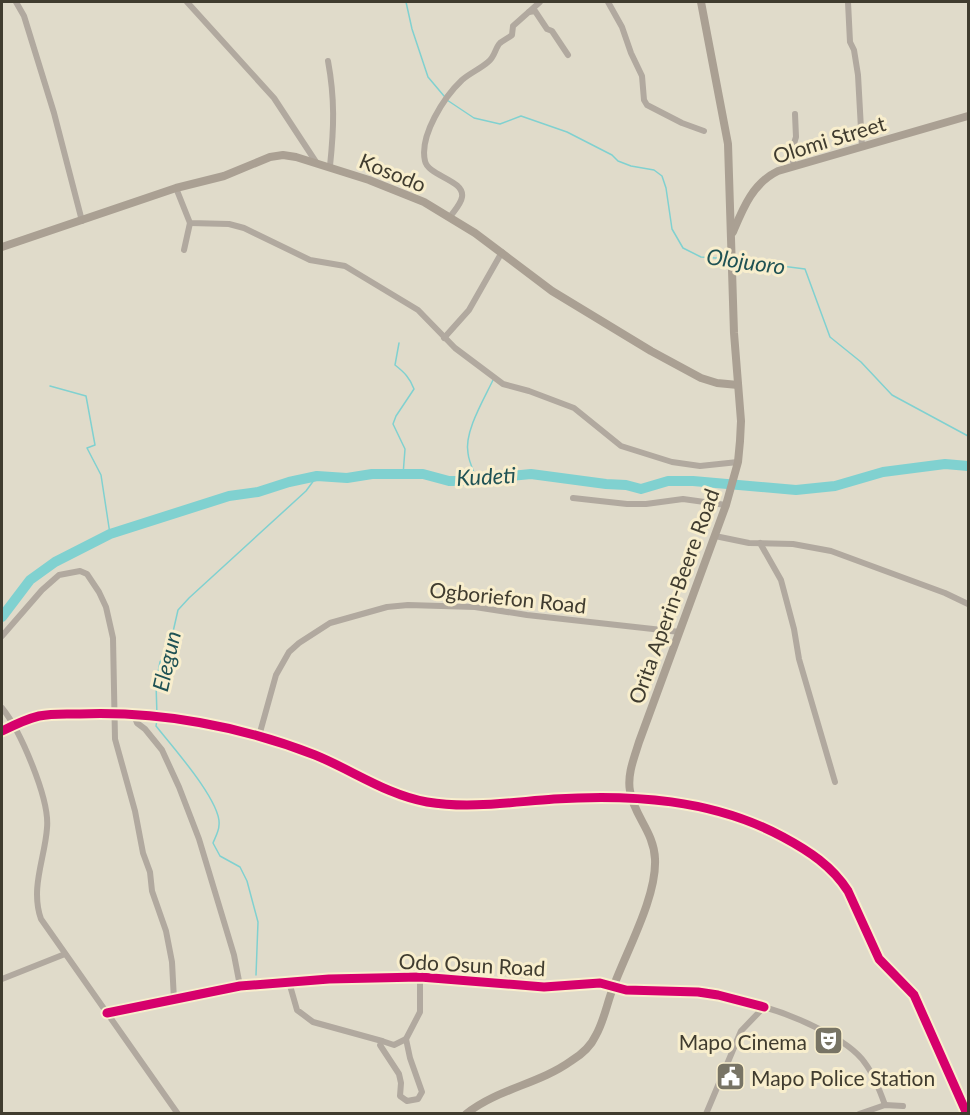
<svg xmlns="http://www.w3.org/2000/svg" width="970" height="1115" font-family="Lato,sans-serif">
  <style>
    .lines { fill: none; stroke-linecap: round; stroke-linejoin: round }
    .stream { stroke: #80d1d0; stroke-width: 1.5 }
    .river { stroke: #80d1d0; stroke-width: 10 }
    .minor { stroke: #b1a99f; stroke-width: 6 }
    .major { stroke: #aaa093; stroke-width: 8 }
    .cycleway-casing { stroke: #f8eecd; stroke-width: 13 }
    .cycleway { stroke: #d6006c; stroke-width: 9 }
    .labels { text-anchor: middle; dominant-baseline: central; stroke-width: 6; stroke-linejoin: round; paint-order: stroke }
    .street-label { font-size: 21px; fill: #403c2f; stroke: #f8eecd }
    .poi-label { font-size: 21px; fill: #403c2f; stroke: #f8eecd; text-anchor: end }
    .water-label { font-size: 22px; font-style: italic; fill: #1f5254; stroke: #f8eecd }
  </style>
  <rect width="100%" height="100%" fill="#e0dbca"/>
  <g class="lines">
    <g class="stream">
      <path d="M406,2L412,29L428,77L444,96"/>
      <path d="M447,100L474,118L500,124L521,116L567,132L612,155L618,161L631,166L654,170L662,176L666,188L672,229L683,248L701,257L730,259"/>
      <path d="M734,260L805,269L830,337L861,362L892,395L968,436"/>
      <path d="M399,343L395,365C404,372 410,378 414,389L396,416L393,424L405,449L403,475"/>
      <path d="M50,386L86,396L95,445L87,448L101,475L110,534"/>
      <path d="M477,480C474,471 469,463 468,453C464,432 484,399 493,380"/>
      <path d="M157,716L156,683L160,662L170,645L178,610L189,598L306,491L317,476"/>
      <path d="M157,720L156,726C171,745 222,802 219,825C219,831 215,838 213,843L220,856L240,867L247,881L258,922L256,975"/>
    </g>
    <path class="river" d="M2,617L30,580L55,562L110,534L229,496L258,492L289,482L317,476L347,478L372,474H423L449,481H462L531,474L606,484L626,485L641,489L668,481H693L796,490L835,486L883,472L945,464L968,466"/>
    <g class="minor">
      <path d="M16,2L24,16L54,113L82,221"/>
      <path d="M187,2L274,98L316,162"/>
      <path d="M608,2L622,27L631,53L642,76L644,100L647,105L682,123L704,131"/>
      <path d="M848,2L850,42L854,50L858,75L862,147"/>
      <path d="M529,12L535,11L547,29L552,31L568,55"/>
      <path d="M328,61C335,99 334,128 330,166"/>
      <path d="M794,165L791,153L796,137L795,114"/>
      <path d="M176,188L190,223L229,224L244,228L310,260L345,266L418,310L455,348L503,384L529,391L574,408L621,446L672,462L700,466L738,462"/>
      <path d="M450,217C454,211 461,204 462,197C465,180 428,176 425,161C419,136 444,97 462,80C470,73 480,69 488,62C495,57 495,48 500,43C504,40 508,38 512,35L513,26L540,2"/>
      <path d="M184,250L190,223"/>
      <path d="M444,338L469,310L502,252"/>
      <path d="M573,498L627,504H646L683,499L726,505"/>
      <path d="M715,536L749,543L793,544L831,551L945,593L968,604"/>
      <path d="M760,543L781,580L794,629L799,659L835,782"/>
      <path d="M2,636L42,590L59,575L80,571L87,574L99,592L106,607L113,638L115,739L135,811L143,853L150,872L152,891L166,931L172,962L174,1000"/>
      <path d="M2,708C20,730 50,799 47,828C45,858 30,888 41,919L178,1114"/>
      <path d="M134,715L137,723L145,729L162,750L179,787L199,839L234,955L240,986"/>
      <path d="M2,731C14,725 26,719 39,716C53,713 67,714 80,714C159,711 241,726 315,755C352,770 387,795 427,802C469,809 512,802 554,799C631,794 713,799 783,837C809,851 832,866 848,891L879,959L914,995L967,1114"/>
      <path d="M259,736L276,675L289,652L299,643L330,623L387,607L408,605L475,607L527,615L680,632"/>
      <path d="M2,979L65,954"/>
      <path d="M289,982L297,1010L313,1022L382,1041L380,1045L399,1074L401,1083L400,1096L407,1101L418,1099L422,1092L410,1058L406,1039L420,1012V977"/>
      <path d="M107,1013L240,986L329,979L420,977L544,987L600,983L626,990L698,992L718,995L764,1007"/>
      <path d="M382,1041L394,1045L406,1039"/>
      <path d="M706,1114L741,1031L764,1007C792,1015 848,1038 865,1063C874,1075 880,1091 885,1105"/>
      <path d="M859,1114L885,1105L903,1106"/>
    </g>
    <g class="major">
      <path d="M733,232C743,208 753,183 778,171L968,116"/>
      <path d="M2,247L176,188L224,176L270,157L283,155L296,157L369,180L424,202L475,233L552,291L651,351L701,378L717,383L738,385"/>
      <path d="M466,1114C497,1089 539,1084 571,1061C581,1055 591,1046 596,1035C604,1021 607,1003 613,988C626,952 657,897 655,859C654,832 634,816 630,791C627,775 634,758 639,742L726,505L738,462L740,441L741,421L734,333L728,144L701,2"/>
    </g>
    <defs>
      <g id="cycleway">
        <path d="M2,731C14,725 26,719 39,716C53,713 67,714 80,714C159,711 241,726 315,755C352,770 387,795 427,802C469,809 512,802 554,799C631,794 713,799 783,837C809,851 832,866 848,891L879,959L914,995L967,1114"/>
        <path d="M107,1013L240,986L329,979L420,977L544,987L600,983L626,990L698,992L718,995L764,1007"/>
      </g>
    </defs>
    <use href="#cycleway" class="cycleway-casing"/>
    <use href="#cycleway" class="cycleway"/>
  </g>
  <defs>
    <symbol id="theatre-square" viewBox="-11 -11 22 22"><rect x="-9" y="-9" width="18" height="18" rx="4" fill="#787465" stroke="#f8eecd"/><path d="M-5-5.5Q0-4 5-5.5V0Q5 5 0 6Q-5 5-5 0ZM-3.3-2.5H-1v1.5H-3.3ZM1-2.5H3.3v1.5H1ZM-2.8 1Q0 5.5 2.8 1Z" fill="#fff"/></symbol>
    <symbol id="civic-square" viewBox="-11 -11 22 22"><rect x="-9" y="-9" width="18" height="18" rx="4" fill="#787465" stroke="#f8eecd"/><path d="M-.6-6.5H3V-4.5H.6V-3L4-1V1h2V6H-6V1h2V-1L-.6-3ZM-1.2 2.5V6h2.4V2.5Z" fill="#fff"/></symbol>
  </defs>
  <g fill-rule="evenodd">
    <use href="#theatre-square" x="812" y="1024" width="33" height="33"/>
    <use href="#civic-square" x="714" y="1060" width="33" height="33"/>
  </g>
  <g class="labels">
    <g class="street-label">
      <text transform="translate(829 139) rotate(-17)">Olomi Street</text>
      <text transform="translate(393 172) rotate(22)">Kosodo</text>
      <text transform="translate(673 596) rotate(-70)">Orita Aperin-Beere Road</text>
      <text transform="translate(508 597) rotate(6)">Ogboriefon Road</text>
      <text transform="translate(472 964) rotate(3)">Odo Osun Road</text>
    </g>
    <g class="poi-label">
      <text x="807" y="1041">Mapo Cinema</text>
      <text x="751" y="1077" text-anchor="start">Mapo Police Station</text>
    </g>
    <g class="water-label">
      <text transform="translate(746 261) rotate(8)">Olojuoro</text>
      <text transform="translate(486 476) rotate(-3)">Kudeti</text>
      <text transform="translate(166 661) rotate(-77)">Elegun</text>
    </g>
  </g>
  <rect width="970" height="1115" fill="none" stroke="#403c2f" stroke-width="6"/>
</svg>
